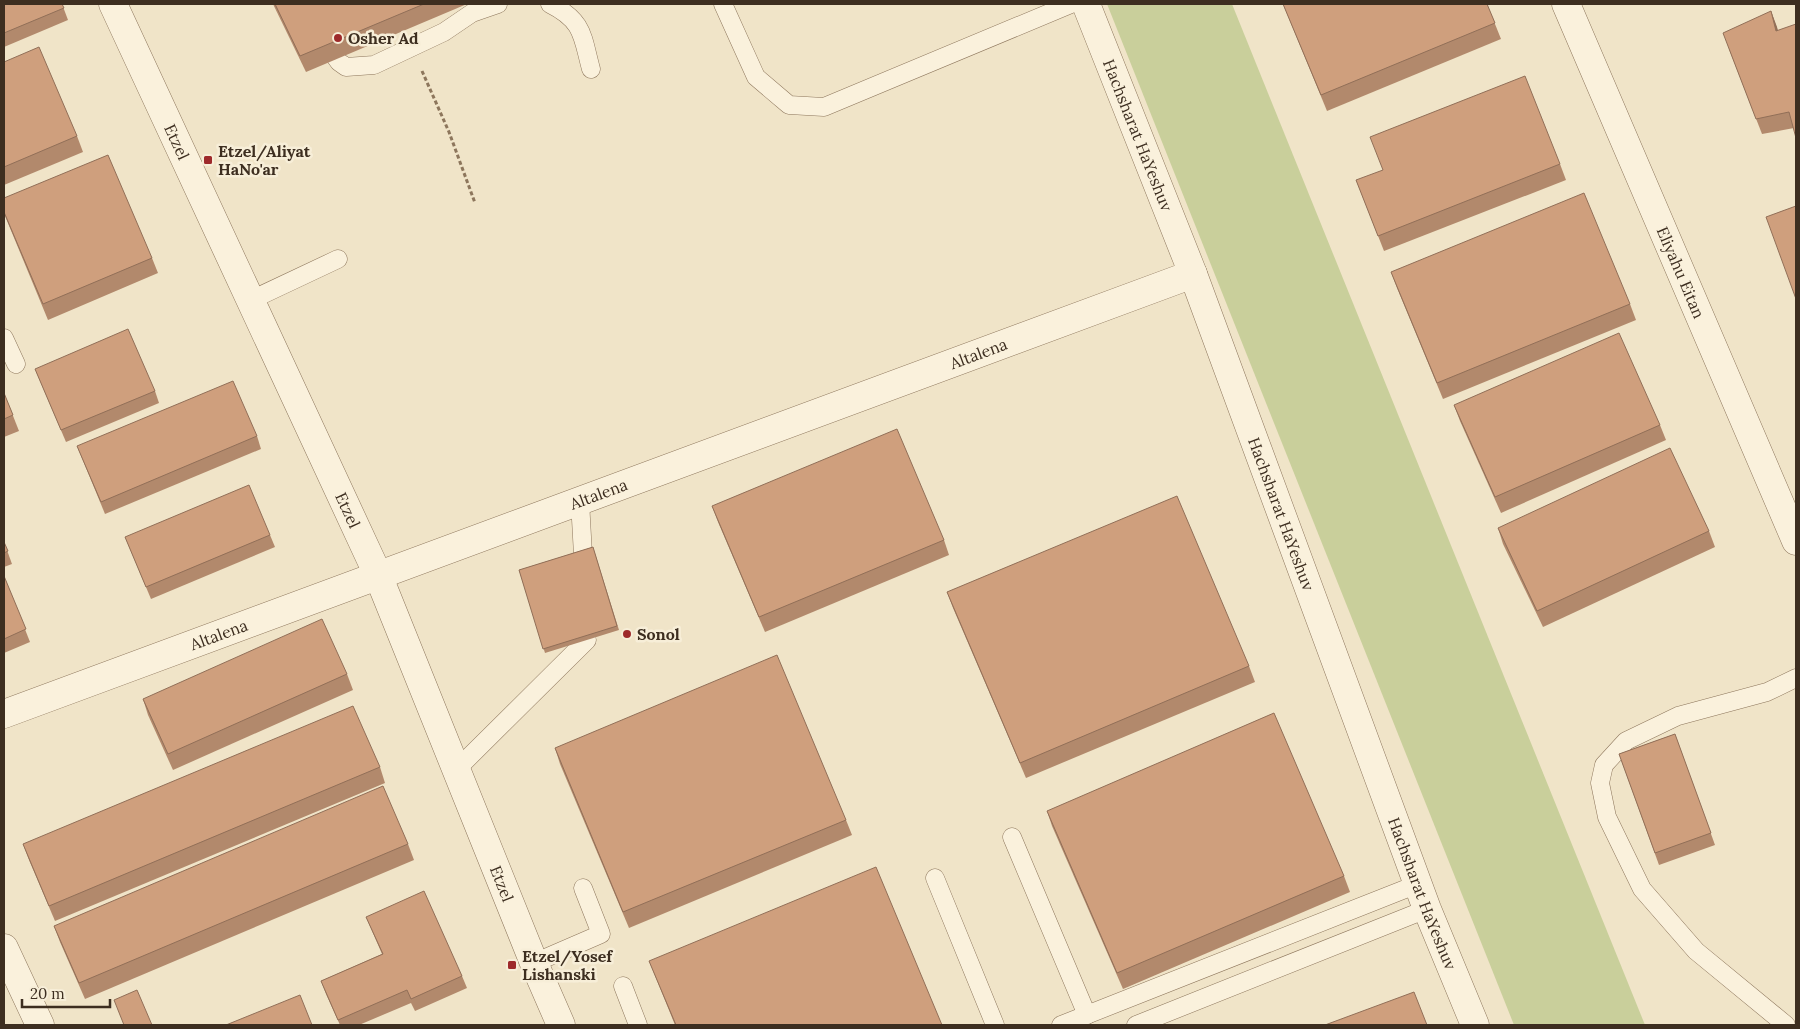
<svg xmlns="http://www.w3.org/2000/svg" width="1800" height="1029" font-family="Lora,serif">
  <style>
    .green { fill: #c9cf9b }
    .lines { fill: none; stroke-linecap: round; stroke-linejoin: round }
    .service-casing { stroke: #8d765c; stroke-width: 19 }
    .minor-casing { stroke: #8d765c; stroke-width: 29 }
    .tertiary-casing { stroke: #8d765c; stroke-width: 29 }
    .path { stroke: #8d765c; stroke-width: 3; stroke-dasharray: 4 2.5; stroke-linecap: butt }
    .service { stroke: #faf1dc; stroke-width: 18 }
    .minor { stroke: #faf1dc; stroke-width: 28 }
    .tertiary { stroke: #faf1dc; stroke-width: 28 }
    .wall { fill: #b2896c }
    .shaded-wall { fill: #916f58 }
    .building { fill: #cf9f7d; stroke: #916f58 }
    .poi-dot { fill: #9e2a2b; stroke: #f7eed8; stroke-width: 2 }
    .labels { text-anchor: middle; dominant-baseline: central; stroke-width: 5; stroke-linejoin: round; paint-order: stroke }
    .poi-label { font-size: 16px; font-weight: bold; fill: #3d2e20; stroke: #f7eed8; text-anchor: start }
    .street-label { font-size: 16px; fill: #3d2e20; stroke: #f7eed8 }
  </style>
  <rect width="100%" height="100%" fill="#f0e4c8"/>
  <path class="green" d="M1107,4H1232L1645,1025H1514Z"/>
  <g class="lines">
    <defs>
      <g id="service">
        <path d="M550,4C584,21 582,36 591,69"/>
        <path d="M723,4L756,77L789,105L824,107L1071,4"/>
        <path d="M326,40L328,47L339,62L346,67L374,65L444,32L472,13L498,4"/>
        <path d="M251,300L338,259"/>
        <path d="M4,338L16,364"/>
        <path d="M580,501L583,555"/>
        <path d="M457,769L587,640"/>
        <path d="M1012,837L1087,1015"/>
        <path d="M935,878L995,1025"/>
        <path d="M534,963L601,934L583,888"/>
        <path d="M623,986L638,1025"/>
        <path d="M1061,1025L1418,884"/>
        <path d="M1136,1025L1427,909"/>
        <path d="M1786,1025L1696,951L1642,889L1607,817L1600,783L1604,765L1626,741L1678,716L1767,692L1796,678"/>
      </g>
      <g id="minor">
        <path id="s1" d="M1086,4L1193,274L1427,909L1475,1025"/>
        <path id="s2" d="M1566,4L1796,541"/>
        <path id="s3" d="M4,714L1193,274"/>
        <path d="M4,948L40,1025"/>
      </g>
      <g id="tertiary">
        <path id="s4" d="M113,4L378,575L534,963L561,1025"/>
      </g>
    </defs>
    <use href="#service" class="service-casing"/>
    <use href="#minor" class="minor-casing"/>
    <use href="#tertiary" class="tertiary-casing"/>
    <path class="path" d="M422,71L449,132L475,203"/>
    <use href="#service" class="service"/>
    <use href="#minor" class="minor"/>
    <use href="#tertiary" class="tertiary"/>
  </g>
  <g class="wall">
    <path d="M4,4H62L68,20L4,47Z"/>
    <path d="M273,4H467L306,72Z"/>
    <path d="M1283,4H1487L1501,39L1327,111Z"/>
    <path d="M1771,11L1778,31L1794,128L1762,134L1729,49Z"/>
    <path d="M4,62L77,136L83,152L4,185Z"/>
    <path d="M1560,164L1566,180L1384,251L1356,180Z"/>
    <path d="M4,198L152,258L158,273L48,320L5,216L4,214Z"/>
    <path d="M1391,272L1630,304L1636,320L1443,399L1397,288Z"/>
    <path d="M35,369L155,391L159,403L66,442Z"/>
    <path d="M4,393L19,431L4,437Z"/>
    <path d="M1454,405L1660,425L1666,440L1501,513L1460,421Z"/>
    <path d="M257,436L261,449L105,514L77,446Z"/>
    <path d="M712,506L944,540L949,555L765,632L718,522Z"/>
    <path d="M1498,528L1709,531L1715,547L1543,627L1503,544Z"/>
    <path d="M270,535L275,547L151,599L125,537Z"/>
    <path d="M4,542L12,564L4,567Z"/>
    <path d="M593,547L619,630L545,653L519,570Z"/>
    <path d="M4,576L30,642L4,653Z"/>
    <path d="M947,592L1249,666L1255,682L1026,778L953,608Z"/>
    <path d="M347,674L353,690L173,770L148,715L143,699Z"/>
    <path d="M1675,734L1715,845L1659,865L1619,754Z"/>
    <path d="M555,748L846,820L852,835L629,928L560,764Z"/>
    <path d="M380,767L385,783L55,921L29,860L23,844Z"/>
    <path d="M1047,811L1344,876L1350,892L1123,989L1052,826Z"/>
    <path d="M408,844L414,860L85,999L60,942L54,926Z"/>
    <path d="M366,917L462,976L467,988L415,1011L411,1003L359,1025H340L326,994L321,981L382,954Z"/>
    <path d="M649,961L942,1025H675Z"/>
  </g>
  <path class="shaded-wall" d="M1771,11L1777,27L1782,47L1776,31Z"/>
  <g class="building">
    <path d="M4,4H62L64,8L4,33Z"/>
    <path d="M275,4H424L300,56Z"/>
    <path d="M1283,4H1487L1495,23L1321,95Z"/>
    <path d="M1771,11L1776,31L1796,24V138L1789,112L1756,119L1723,33Z"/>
    <path d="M39,47L77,136L4,167V62Z"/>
    <path d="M1525,76L1560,164L1378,236L1356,180L1383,170L1370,137Z"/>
    <path d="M108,155L152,258L43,304L4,212V198Z"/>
    <path d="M1584,193L1630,304L1437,383L1391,272Z"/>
    <path d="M1796,206V299L1766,217Z"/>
    <path d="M128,329L155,391L61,430L35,369Z"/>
    <path d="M1619,333L1660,425L1495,497L1454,405Z"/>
    <path d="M233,381L257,436L101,502L77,446Z"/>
    <path d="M4,393L13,415L4,419Z"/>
    <path d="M897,429L944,540L759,617L712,506Z"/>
    <path d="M1670,448L1709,531L1537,611L1498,528Z"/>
    <path d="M249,485L270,535L146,587L125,537Z"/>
    <path d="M1177,496L1249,666L1020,763L947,592Z"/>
    <path d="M4,542L8,551L4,553Z"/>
    <path d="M593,547L617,626L543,649L519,570Z"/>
    <path d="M4,576L26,629L4,639Z"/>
    <path d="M322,619L347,674L168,754L143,699Z"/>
    <path d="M777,655L846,820L623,912L555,748Z"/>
    <path d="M353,706L380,767L49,906L23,844Z"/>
    <path d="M1274,713L1344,876L1117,973L1047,811Z"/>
    <path d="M1675,734L1711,833L1655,853L1619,754Z"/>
    <path d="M383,786L408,844L79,983L54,926Z"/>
    <path d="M876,867L942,1025H676L649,961Z"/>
    <path d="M424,891L462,976L411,999L407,990L338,1020L321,981L383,954L366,917Z"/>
    <path d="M137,990L152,1025H124L114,1000Z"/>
    <path d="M1414,992L1427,1025H1325Z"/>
    <path d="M300,995L312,1025H226Z"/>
  </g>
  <g class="poi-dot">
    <circle cx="338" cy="38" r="5"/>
    <rect x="203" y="155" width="10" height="10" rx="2.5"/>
    <circle cx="627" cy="634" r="5"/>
    <rect x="507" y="960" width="10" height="10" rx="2.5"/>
  </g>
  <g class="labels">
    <g class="poi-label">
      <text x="348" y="38">Osher Ad</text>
      <text x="218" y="151">Etzel/Aliyat<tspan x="218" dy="18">HaNo'ar</tspan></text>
      <text x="637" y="634">Sonol</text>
      <text x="522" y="956">Etzel/Yosef<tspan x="522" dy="18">Lishanski</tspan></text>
    </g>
    <g class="street-label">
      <text stroke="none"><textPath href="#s1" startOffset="141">Hachsharat HaYeshuv</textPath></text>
      <text stroke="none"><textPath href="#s4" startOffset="152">Etzel</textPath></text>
      <text stroke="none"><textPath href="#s2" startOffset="292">Eliyahu Eitan</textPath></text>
      <text stroke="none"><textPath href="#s3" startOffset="1039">Altalena</textPath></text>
      <text stroke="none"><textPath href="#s3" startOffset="634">Altalena</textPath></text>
      <text stroke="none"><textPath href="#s4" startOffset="558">Etzel</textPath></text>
      <text stroke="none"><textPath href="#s1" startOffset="546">Hachsharat HaYeshuv</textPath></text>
      <text stroke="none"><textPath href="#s3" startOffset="229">Altalena</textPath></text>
      <text stroke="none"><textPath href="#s4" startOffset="962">Etzel</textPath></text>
      <text stroke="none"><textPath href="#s1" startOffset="951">Hachsharat HaYeshuv</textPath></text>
    </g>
  </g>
  <rect width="1800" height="1029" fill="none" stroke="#3d2e20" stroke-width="10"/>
  <path d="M22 999v8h88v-8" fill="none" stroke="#3d2e20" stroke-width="2.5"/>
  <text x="30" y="999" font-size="15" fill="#3d2e20" stroke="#f7eed8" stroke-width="4" paint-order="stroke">20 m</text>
</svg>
